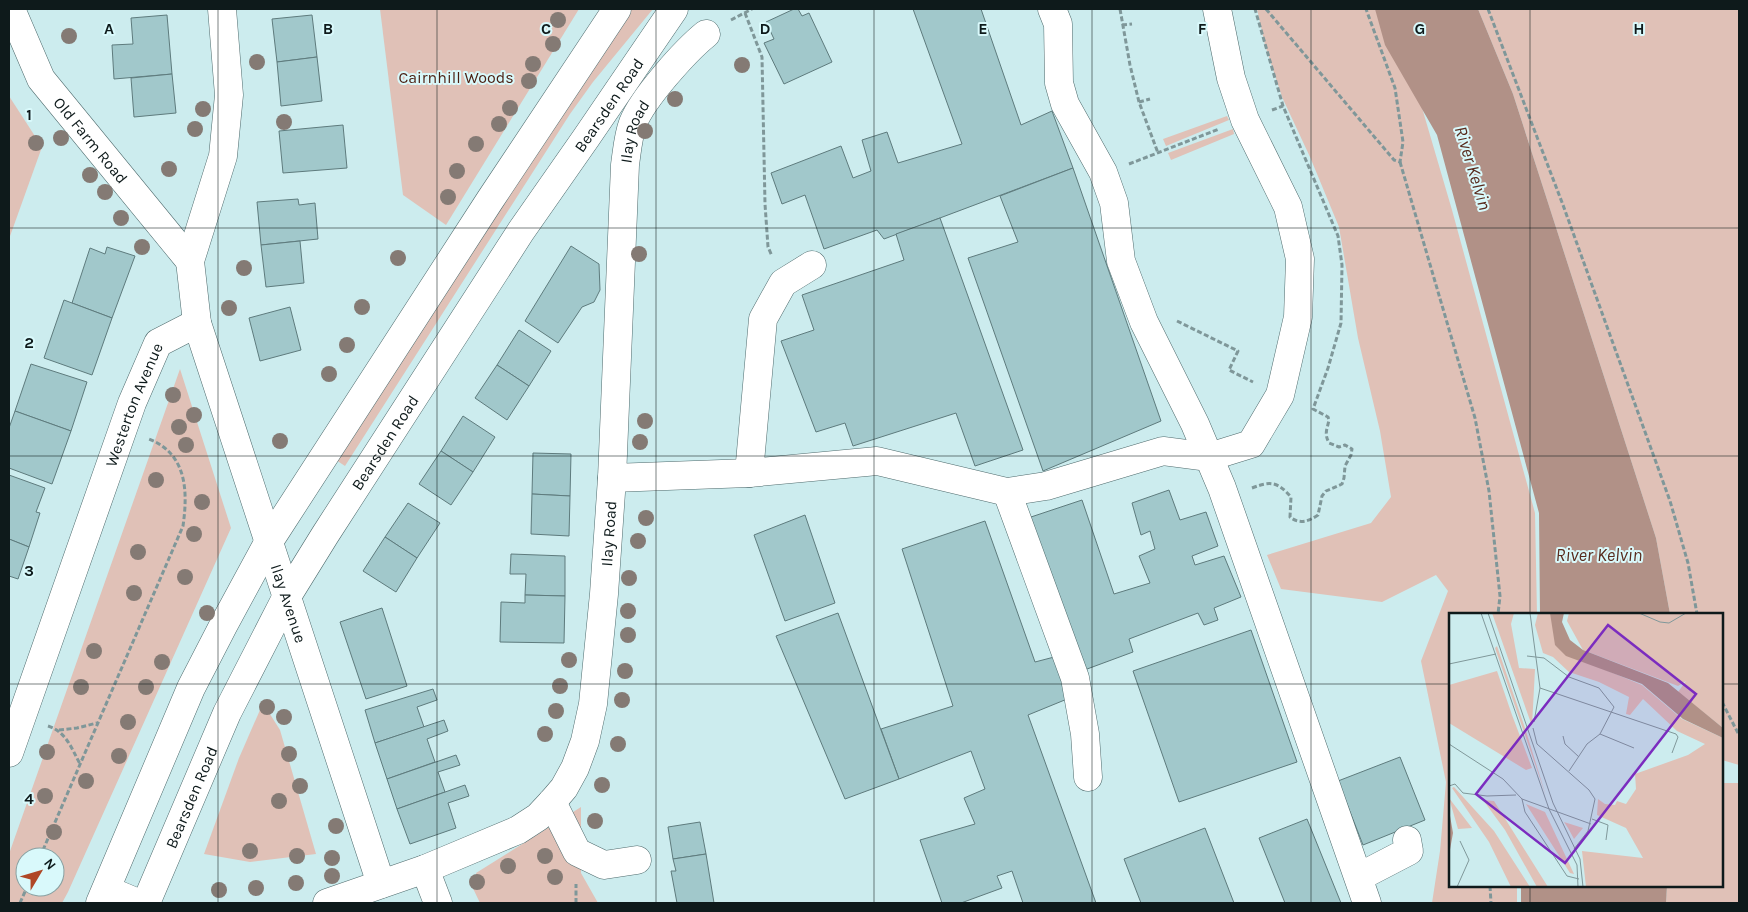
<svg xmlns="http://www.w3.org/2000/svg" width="1748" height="912" font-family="Karla,sans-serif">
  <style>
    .green { fill: #e0c1b7; fill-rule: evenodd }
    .water { fill: #b19187 }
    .building { fill: #a1c8cb; stroke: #5e7b7d }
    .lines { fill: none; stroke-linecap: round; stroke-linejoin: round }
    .minor-casing { stroke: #4f6b6d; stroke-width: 29 }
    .major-casing { stroke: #4f6b6d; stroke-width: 29 }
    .path { stroke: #7f9799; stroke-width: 3; stroke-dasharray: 5 2.5; stroke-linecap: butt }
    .minor { stroke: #fff; stroke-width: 28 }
    .major { stroke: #fff; stroke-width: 28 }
    .tree { fill: #847a74 }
    .grid { fill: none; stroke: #0e1a1b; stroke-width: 1; stroke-opacity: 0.55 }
    .labels { text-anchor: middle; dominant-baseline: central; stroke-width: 4; stroke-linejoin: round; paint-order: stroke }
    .park-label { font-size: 16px; fill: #4a1d10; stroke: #d9f9fb }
    .street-label { font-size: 16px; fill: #0e1a1b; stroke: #d9f9fb }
    .water-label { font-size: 18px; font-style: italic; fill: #592b1d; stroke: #d9f9fb }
    .inset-road { fill: none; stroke: #80989a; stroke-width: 1 }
    .view { fill: #7b2cbf; fill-opacity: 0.15; stroke: #7b2cbf; stroke-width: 2.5 }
    .inset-edge { fill: none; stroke: #0e1a1b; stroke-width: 2.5 }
    .grid-label { font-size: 16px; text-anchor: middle; font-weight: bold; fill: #0e1a1b; stroke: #d9f9fb; stroke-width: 4; stroke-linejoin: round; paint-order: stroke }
  </style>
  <rect width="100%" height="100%" fill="#ccecee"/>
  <g class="green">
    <path d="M380,9H579L446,225L403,195Z"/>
    <path d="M627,9H653L593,82L570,114L345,466L336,460Z"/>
    <path d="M1257,9H1393L1452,210L1535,513L1537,614H1450V886H1517V903H1432L1440,851L1446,782L1421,661L1448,591L1436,575L1382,602L1281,589L1267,555L1371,523L1391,497L1380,431L1358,338L1339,227L1310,157L1282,97L1265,45Z"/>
    <path d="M1478,9H1739V765L1722,760V614H1670L1656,538L1513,94Z"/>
    <path d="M9,96L42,147L9,239Z"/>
    <path d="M1227,116L1229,120L1166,146L1163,139Z"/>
    <path d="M1233,129L1234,134L1171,160L1168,153Z"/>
    <path d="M180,369L231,528L68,892L62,903H9V854ZM25,857H55V887H25Z"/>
    <path d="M263,703L280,730L316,854L250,862L204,854L239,758Z"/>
    <path d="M1722,783H1739V903H1666L1667,886H1722Z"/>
    <path d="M581,807V873L598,903H480L469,880L477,876L476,873Z"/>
  </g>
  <g class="water">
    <path d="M1375,9H1478L1513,94L1656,538L1670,614H1540L1539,513L1437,135L1385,45Z"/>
    <path d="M1521,886H1667L1666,903H1521Z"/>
  </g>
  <g class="building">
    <path d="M794,9H798L802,16L809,13L832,62L784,84L764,43L774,39L766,22Z"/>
    <path d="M913,9H981L1021,125L1052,111L1073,168L884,239L877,230L824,249L805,195L782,204L771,173L841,146L853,178L871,171L862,140L887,132L898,163L962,144Z"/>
    <path d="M167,15L172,74L114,79L112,45L133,44L131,18Z"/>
    <path d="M312,15L317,57L277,62L272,19Z"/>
    <path d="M317,57L322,101L281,106L277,62Z"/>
    <path d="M172,74L176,113L134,117L131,78Z"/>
    <path d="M343,125L347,168L283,173L279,131Z"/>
    <path d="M1073,168L1161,421L1043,471L968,258L1018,242L1000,196Z"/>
    <path d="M298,199L299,205L315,203L318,239L261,245L257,202Z"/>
    <path d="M940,218L1023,450L975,466L956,413L853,446L845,423L816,432L781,341L814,330L802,295L904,260L896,234Z"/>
    <path d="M300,241L304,283L266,287L261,245Z"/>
    <path d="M571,246L599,264L600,290L594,302L582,307L558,343L525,321Z"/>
    <path d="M107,247L135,256L112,318L72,303L90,248L105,254Z"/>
    <path d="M64,300L112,318L92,375L44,358Z"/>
    <path d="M290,307L301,350L260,361L249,318Z"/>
    <path d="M519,330L551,351L529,386L497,365Z"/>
    <path d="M31,364L87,382L71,431L15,411Z"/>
    <path d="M497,365L529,386L507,420L475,398Z"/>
    <path d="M15,411L71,431L52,484L9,468V428Z"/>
    <path d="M463,416L495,437L473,472L441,451Z"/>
    <path d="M441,451L473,472L451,505L419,484Z"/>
    <path d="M533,453L571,454L570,496L532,494Z"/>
    <path d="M9,475L45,488L36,512L40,513L29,547L9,539Z"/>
    <path d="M1169,490L1180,520L1206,512L1218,546L1192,556L1195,565L1224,556L1241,597L1214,608L1218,620L1204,625L1198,613L1129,639L1133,652L1079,672L1028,518L1082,500L1114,594L1150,583L1139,556L1155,549L1150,531L1141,535L1132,503Z"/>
    <path d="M532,494L570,496L569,536L531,534Z"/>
    <path d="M408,503L440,523L417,558L385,537Z"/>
    <path d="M805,515L835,603L785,621L754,535Z"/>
    <path d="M985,521L1035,662L1058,656L1072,697L1028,715L1096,903H1023L1012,871L997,876L1002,888L961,903H942L920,840L975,824L964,798L985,789L971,751L899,779L881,729L953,706L902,549Z"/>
    <path d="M385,537L417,558L396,592L363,571Z"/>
    <path d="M9,539L29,547L18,579L9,576Z"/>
    <path d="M511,554L565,556V596L525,595L526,574H510Z"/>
    <path d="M525,595L565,596L564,643L500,642L501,602L525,603Z"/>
    <path d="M382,608L407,686L366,699L340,622Z"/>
    <path d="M838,613L899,779L845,799L776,636Z"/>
    <path d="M1251,630L1297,762L1179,802L1133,671Z"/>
    <path d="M433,689L437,700L417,707L424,727L375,743L365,710Z"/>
    <path d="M444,720L448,731L427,739L435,762L387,779L375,743Z"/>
    <path d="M456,755L460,765L438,772L445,792L397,809L387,779Z"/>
    <path d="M1400,757L1425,820L1363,845L1338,781Z"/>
    <path d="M465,785L469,796L448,803L456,828L410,844L397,809Z"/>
    <path d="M1307,819L1341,903H1285L1259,838Z"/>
    <path d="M700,822L706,854L673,859L668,827Z"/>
    <path d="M1205,828L1234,903H1141L1124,859Z"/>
    <path d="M706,854L714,903H677L671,871H676L673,859Z"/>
  </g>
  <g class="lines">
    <defs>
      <g id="minor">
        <path id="s1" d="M11,9L41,79L190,261"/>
        <path id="s2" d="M222,9L229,95L223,156L190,261L197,323L381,884"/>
        <path d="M1052,9L1058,24L1059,83L1065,104L1103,172L1114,203L1121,261L1144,322L1195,424L1222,488L1367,903"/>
        <path d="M749,473L763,319L783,283L812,265"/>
        <path d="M612,478L749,473L877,461L1007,492L1046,486L1163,451L1209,457L1251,444L1280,395L1298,317L1300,259L1288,207L1245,120L1231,78L1217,9"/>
        <path d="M1007,492L1075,678L1085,734L1088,777"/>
        <path id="s3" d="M9,753L132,403L158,343L197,323"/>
        <path d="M552,802L577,852L604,865L637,860"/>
        <path d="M425,869L438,903"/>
        <path d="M1359,877L1409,851L1407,840"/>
        <path d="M107,890L138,903"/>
        <path id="s4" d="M327,903L425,869L518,830L538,817L552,802L564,788L575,768L585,741L593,704L604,594L612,478L625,165C627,151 628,136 633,123C643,98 685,51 706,34"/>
      </g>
      <g id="major">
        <path d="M100,903L191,688L223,626L268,543L490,200L617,9"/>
        <path id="s5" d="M146,903L227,713L286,598L325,535L521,231L586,138L674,9"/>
      </g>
    </defs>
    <use href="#minor" class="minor-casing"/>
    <use href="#major" class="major-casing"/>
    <g class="path">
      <path d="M1120,9L1130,65L1139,102L1158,153"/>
      <path d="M1266,9L1394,160L1400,162L1403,142L1395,88L1366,9"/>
      <path d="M1488,9L1563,205L1670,501L1688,563L1697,614"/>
      <path d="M745,13L762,57L765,204L768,247L772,256"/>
      <path d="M731,20L752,9"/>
      <path d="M1122,25L1132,24"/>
      <path d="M1139,102L1150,99"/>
      <path d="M1272,110L1283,106"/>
      <path d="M1400,162L1475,418L1489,491L1500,596L1498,614"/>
      <path d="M1129,164L1219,129"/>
      <path d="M1177,321L1238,351L1229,370L1253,382"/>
      <path d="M1252,488C1270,481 1277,481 1291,497L1290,517C1300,525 1309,521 1318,515L1322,496L1326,491L1342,484L1344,478L1345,466L1351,455L1352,449L1345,445L1339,447L1329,443C1324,433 1327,430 1329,420L1328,417L1313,409L1328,368L1341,323L1342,265L1338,236L1283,106L1255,9"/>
      <path d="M1722,702L1739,735"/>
      <path d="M48,726C66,732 71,747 80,764"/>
      <path d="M59,730L77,728L97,723"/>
      <path d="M40,857L183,526C188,491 187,454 149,439"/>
      <path d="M1490,886L1491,903"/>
      <path d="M20,903L27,887"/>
      <path d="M576,903V884"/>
    </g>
    <use href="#minor" class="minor"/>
    <use href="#major" class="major"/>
  </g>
  <g class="tree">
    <circle cx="558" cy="20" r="8"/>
    <circle cx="69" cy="36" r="8"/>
    <circle cx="553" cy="44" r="8"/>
    <circle cx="257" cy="62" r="8"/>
    <circle cx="533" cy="64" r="8"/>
    <circle cx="742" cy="65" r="8"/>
    <circle cx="529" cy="81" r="8"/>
    <circle cx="675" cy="99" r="8"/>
    <circle cx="510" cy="108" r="8"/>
    <circle cx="203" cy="109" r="8"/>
    <circle cx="284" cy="122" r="8"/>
    <circle cx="499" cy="124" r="8"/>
    <circle cx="195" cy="129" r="8"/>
    <circle cx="645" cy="131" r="8"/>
    <circle cx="61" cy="138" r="8"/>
    <circle cx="36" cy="143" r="8"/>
    <circle cx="476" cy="144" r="8"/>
    <circle cx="169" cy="169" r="8"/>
    <circle cx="457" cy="171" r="8"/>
    <circle cx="90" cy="175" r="8"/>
    <circle cx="105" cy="192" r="8"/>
    <circle cx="448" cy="197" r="8"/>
    <circle cx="121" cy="218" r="8"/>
    <circle cx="142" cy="247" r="8"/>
    <circle cx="639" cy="254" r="8"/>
    <circle cx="398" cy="258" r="8"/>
    <circle cx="244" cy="268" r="8"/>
    <circle cx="362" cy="307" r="8"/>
    <circle cx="229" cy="308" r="8"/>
    <circle cx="347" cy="345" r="8"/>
    <circle cx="329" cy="374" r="8"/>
    <circle cx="173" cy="395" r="8"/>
    <circle cx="194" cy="415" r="8"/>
    <circle cx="645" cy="421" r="8"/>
    <circle cx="179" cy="427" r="8"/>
    <circle cx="280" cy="441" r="8"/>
    <circle cx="640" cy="442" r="8"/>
    <circle cx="186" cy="445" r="8"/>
    <circle cx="156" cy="480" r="8"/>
    <circle cx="202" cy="502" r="8"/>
    <circle cx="646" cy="518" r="8"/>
    <circle cx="194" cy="534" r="8"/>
    <circle cx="638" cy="541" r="8"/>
    <circle cx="138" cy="552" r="8"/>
    <circle cx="185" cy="577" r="8"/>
    <circle cx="629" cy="578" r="8"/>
    <circle cx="134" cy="593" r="8"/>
    <circle cx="628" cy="611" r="8"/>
    <circle cx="207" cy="613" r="8"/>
    <circle cx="628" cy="635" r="8"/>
    <circle cx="94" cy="651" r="8"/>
    <circle cx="569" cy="660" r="8"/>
    <circle cx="162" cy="662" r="8"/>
    <circle cx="625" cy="671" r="8"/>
    <circle cx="560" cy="686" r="8"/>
    <circle cx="81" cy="687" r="8"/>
    <circle cx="146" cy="687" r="8"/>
    <circle cx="622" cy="700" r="8"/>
    <circle cx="267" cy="707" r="8"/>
    <circle cx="556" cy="711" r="8"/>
    <circle cx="284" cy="717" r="8"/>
    <circle cx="128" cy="722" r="8"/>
    <circle cx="545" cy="734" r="8"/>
    <circle cx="618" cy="744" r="8"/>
    <circle cx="47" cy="752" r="8"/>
    <circle cx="289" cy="754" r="8"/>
    <circle cx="119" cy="756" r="8"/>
    <circle cx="86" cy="781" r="8"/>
    <circle cx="602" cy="785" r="8"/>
    <circle cx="300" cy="786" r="8"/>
    <circle cx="45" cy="796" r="8"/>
    <circle cx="279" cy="801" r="8"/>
    <circle cx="595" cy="821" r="8"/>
    <circle cx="336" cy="826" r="8"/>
    <circle cx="54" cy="832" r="8"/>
    <circle cx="250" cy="851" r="8"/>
    <circle cx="297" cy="856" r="8"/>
    <circle cx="545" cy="856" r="8"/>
    <circle cx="332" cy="858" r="8"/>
    <circle cx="508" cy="866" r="8"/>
    <circle cx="332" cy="876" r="8"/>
    <circle cx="555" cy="877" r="8"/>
    <circle cx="477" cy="882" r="8"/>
    <circle cx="296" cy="883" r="8"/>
    <circle cx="256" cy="888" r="8"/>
    <circle cx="219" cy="890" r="8"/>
  </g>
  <path class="grid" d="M218,9V903M437,9V903M656,9V903M874,9V903M1092,9V903M1311,9V903M1530,9V614M9,228H1739M9,456H1739M9,684H1450M1722,684H1739M1530,886V903"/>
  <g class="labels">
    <g class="park-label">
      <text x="456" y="77">Cairnhill Woods</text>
    </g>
    <g class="street-label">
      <text stroke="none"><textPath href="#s5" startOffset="925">Bearsden Road</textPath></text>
      <text stroke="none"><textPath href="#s4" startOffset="932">Ilay Road</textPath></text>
      <text stroke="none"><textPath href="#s1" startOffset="155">Old Farm Road</textPath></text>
      <text stroke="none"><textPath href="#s3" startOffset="370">Westerton Avenue</textPath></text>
      <text stroke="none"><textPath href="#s5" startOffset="520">Bearsden Road</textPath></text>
      <text stroke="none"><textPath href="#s4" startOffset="528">Ilay Road</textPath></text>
      <text stroke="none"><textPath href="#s2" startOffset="615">Ilay Avenue</textPath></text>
      <text stroke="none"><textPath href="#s5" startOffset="115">Bearsden Road</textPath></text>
    </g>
    <g class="water-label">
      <text transform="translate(1473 168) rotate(73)">River Kelvin</text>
      <text x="1599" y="555">River Kelvin</text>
    </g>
  </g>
  <g transform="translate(1449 613)">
    <rect width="274" height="274" fill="#ccecee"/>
    <path d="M43,0H65L62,11L70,55L86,56L83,113ZM89,0H103L130,46L193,72L233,106L274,125V274H137L133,238L194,245L177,215L148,202L149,186L156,191L166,192L168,188L177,191L187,176L186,161L239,142L256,131L228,118L194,86L181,102L177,101L180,84L150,69L120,59L104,44L94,40L86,12ZM120,0H274V115L229,79L237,68L229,73L134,37L118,8ZM48,33L76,115L97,183L46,35ZM48,58L63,102L83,155L77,157L0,110V72ZM5,174L45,218L81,274H62L40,229L3,175ZM0,185L23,215L9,216ZM34,187L45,188L99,274H88L56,217ZM77,191L96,199L125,261L121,260ZM115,209L134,215L125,226L119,215Z" fill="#e0c1b7"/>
    <path d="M101,0H115L113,9L121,27L134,37L219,70L274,115V125L234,106L193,71L117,43L106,32ZM0,197L4,220L0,242Z" fill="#b19187"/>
    <path class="inset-road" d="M32,0L100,196L128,252L129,274M39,0L104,190L131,246L134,274M81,0L91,75L85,109M190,0L211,9L220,10L237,0M78,43L95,45L120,64L150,75L165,94L151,121L138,131L120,158M0,51L47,41M91,75L227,121L229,124L223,140M84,115L88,131L140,177L146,186L139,218L125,236M151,121L185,135M114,123L116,131L130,144M0,131L54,166L73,186L142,211M0,173L6,171L14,180L38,183L67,182M73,186L76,199L118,263L130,266M143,206L159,212L157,227M8,274L20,247L11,228"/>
    <path class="view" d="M159,12L247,81L116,250L27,181Z"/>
    <rect width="274" height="274" class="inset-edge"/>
  </g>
  <g class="grid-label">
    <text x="109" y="34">A</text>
    <text x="328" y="34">B</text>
    <text x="546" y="34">C</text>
    <text x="765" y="34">D</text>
    <text x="983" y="34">E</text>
    <text x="1202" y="34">F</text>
    <text x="1420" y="34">G</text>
    <text x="1639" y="34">H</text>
    <text x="29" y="120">1</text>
    <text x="29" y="348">2</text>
    <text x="29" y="576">3</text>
    <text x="29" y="804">4</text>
  </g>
  <rect width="1748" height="912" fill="none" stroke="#0e1a1b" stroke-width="20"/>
  <g transform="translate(40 872) rotate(52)"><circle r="24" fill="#d9f9fb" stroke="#88a0a1"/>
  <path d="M0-4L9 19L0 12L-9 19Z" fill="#af4726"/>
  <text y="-8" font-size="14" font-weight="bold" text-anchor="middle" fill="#0e1a1b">N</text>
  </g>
</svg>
